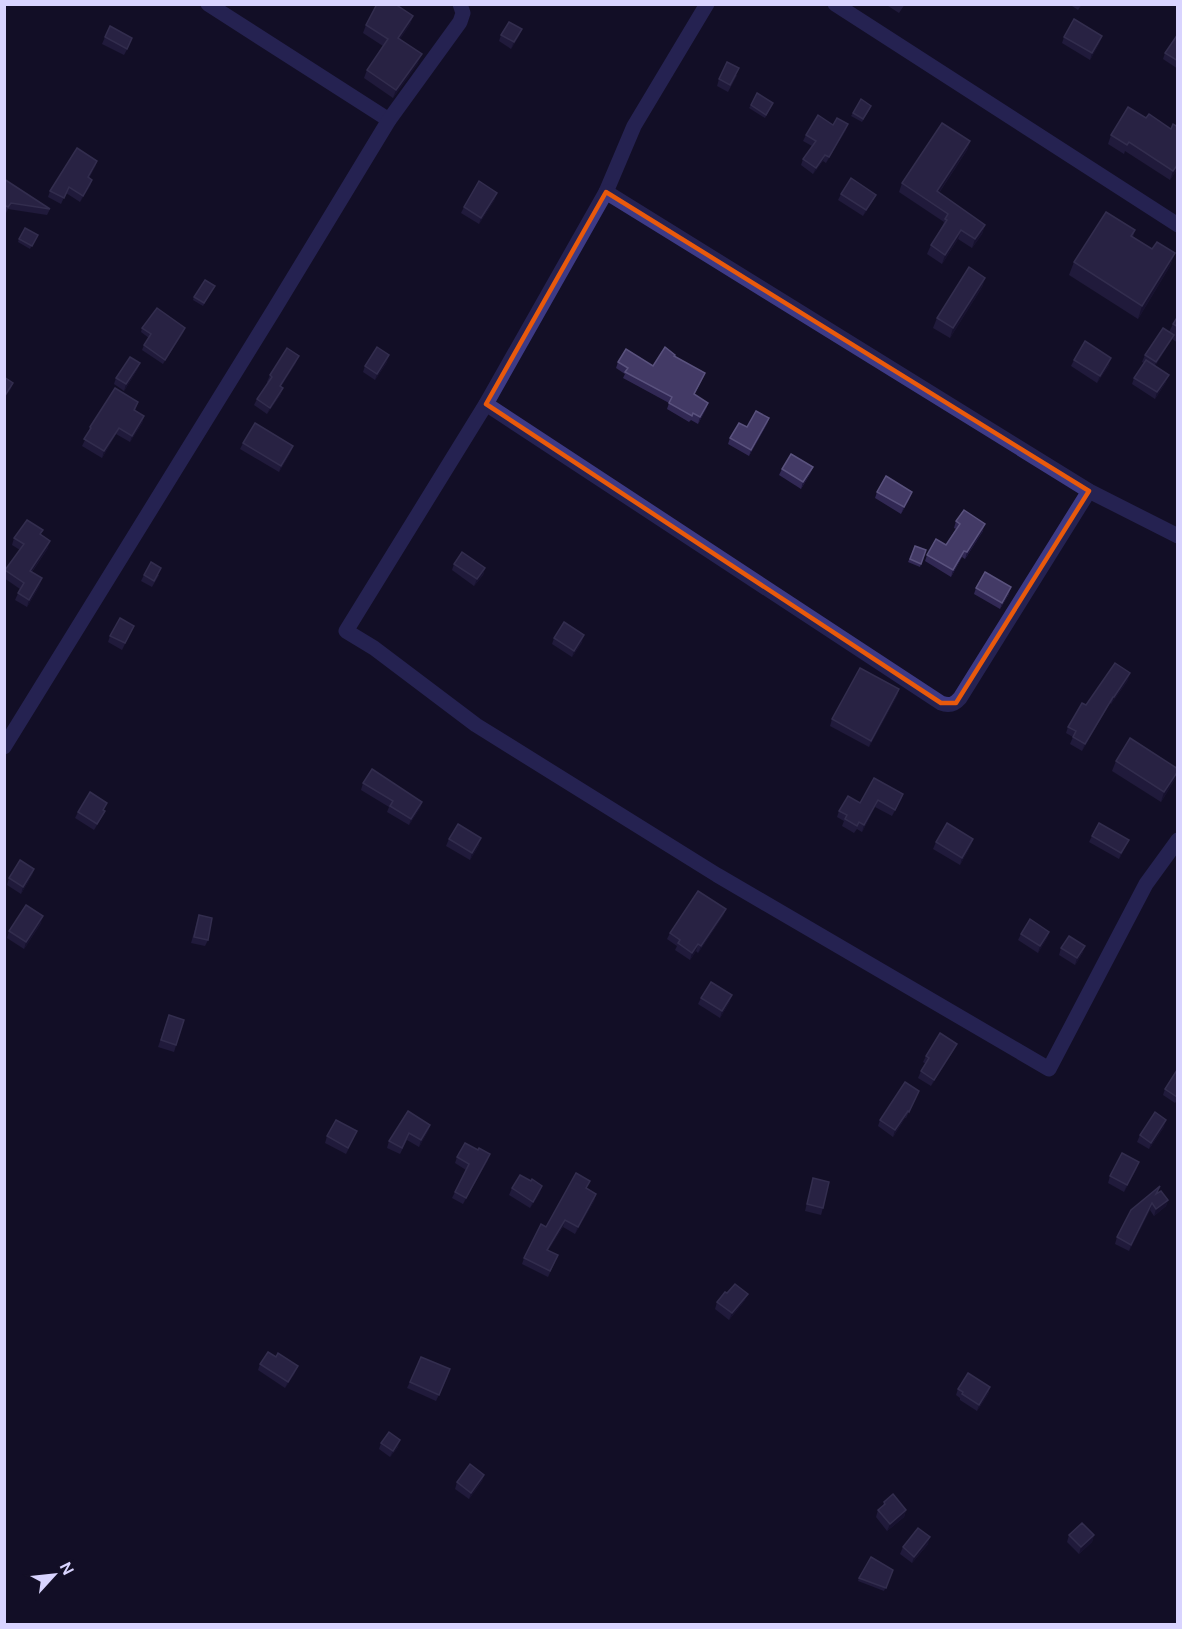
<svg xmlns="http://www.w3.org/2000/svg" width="1182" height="1629" font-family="'DM Sans',sans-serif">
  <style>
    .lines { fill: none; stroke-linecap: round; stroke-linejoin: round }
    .minor { stroke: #3d3a85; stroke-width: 15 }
    .wall { fill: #312854 }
    .shaded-wall { fill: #1d163a }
    .building { fill: #433a66; stroke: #5a527e; stroke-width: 1.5 }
    .marked { fill: none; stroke: #e8590c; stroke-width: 4.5; stroke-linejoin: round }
  </style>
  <rect width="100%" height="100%" fill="#130f26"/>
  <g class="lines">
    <g class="minor">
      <path d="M208,4L389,120"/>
      <path d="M835,4L1178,225"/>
      <path d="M606,192L634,126L707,4"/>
      <path d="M486,404L941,703C949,706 954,705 960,698L1089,491"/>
      <path d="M1178,536L1089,491L606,192L486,404L346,631L374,648L476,725L717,875L1049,1069L1146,884L1178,840"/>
      <path d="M4,747L275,308L389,120L460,22L463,13L460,4"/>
    </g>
  </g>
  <g class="wall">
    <path d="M885,4H905L899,13Z"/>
    <path d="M1069,4H1082L1078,10Z"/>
    <path d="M413,16L410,24L400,39L418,63L393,98L364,78L367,70L383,46L363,33L366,25Z"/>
    <path d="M522,29L519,36L511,49L499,41L501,35Z"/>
    <path d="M1178,34V69L1163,59L1165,53Z"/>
    <path d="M105,37L130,44L124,55L102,44Z"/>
    <path d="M1064,37L1100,42L1090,60L1062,43Z"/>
    <path d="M737,75L728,92L717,86L719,79Z"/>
    <path d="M773,103L765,118L749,108L751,105Z"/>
    <path d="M1128,107L1178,168L1170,180L1125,151L1124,154L1108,144L1111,135Z"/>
    <path d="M870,109L862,122L851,116L853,113Z"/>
    <path d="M833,125L846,130L826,163L823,161L813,174L801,165L803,159L812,146L803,141L806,135Z"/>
    <path d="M970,141L967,150L939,193L985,225L982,234L972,248L958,239L942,264L927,254L931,245L942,227L944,222L899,192L902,183Z"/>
    <path d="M97,161L95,167L89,178L92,180L90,186L80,202L66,193L61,204L48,197L50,191Z"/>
    <path d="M4,179L50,209L47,215L8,209L6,213L4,212Z"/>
    <path d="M841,194L873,201L863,216L838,200Z"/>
    <path d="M495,199L479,224L461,213L464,207Z"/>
    <path d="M1135,230L1133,237L1152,249L1175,253L1170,266L1138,319L1069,275L1074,262Z"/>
    <path d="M36,238L30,249L18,242L19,239Z"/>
    <path d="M985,278L982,287L950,338L933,328L937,318Z"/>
    <path d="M215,286L203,306L193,300L194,297Z"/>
    <path d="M1178,316V343L1172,339L1155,366L1166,382L1155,399L1132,384L1134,378L1144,363L1142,362L1145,355L1169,332L1173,324Z"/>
    <path d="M142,328H185L183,333L163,364L142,350L144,345L149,338L141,332Z"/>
    <path d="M675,357L702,380L694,395L708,403L706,409L698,424L691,420L689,422L667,409L669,403L623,378L625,374L616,368L618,362L653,366Z"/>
    <path d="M1074,360L1109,365L1097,383L1071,366Z"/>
    <path d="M387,362L375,380L363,372L365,366Z"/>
    <path d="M140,363L137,370L124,391L114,384L116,378Z"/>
    <path d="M296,363L281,386V394L267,414L254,405L257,399L268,382H267L270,375Z"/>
    <path d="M138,402L135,411L144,416L142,423L130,442L116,434L102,458L82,446L88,434L90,427Z"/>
    <path d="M769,418L767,424L749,456L728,444L730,438L747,427Z"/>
    <path d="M243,443L291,452L279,472L240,449Z"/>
    <path d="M813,467L810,474L801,489L779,475L782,469Z"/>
    <path d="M877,492L910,498L901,514L875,498Z"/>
    <path d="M956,521L983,531L965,559L962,557L951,577L925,561L927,555L946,545L956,529L954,528Z"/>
    <path d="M41,535L48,548L32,572L40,585L27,607L15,600L20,589L4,578V573L20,550L12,545L14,538Z"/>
    <path d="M915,546L926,550L920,567L908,562Z"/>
    <path d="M454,564L485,568L483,575L474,586L452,570Z"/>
    <path d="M144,575H159L152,587L141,581Z"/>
    <path d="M976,588L1009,594L1000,609L974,594Z"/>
    <path d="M131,632L122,650L108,642L110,636Z"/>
    <path d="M554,638L582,642L572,657L552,644Z"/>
    <path d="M1128,680L1111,704L1110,703L1082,751L1070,744L1073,737L1066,733L1068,727L1086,705Z"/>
    <path d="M899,689L897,696L869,747L830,726L832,719Z"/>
    <path d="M1116,761L1175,779L1161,802L1112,771Z"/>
    <path d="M363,783L422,802L420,808L409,825L387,812L389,807L361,790Z"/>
    <path d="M903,794L901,800L892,816L875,807L862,832L857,829L854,833L842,826L844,821L837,817L839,811L860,803Z"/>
    <path d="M104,811L102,817L94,830L75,818L78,812Z"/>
    <path d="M1092,836L1126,846L1119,859L1089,842Z"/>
    <path d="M449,839L479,845L470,860L446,846Z"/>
    <path d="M973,839L971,845L960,865L933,849L936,842Z"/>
    <path d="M34,869L32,875L21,894L7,885L9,878Z"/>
    <path d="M726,909L723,916L698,953L696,951L690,960L675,950L677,946L667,939L670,933Z"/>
    <path d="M199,915L208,940L205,946L191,943Z"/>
    <path d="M41,923L24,949L7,938L9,931Z"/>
    <path d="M1049,932L1047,938L1038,953L1018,940L1021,934Z"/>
    <path d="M1061,948L1083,952L1075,965L1059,955Z"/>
    <path d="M701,998L730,1001L720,1018L698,1004Z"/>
    <path d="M169,1015L184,1020L174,1052L158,1047Z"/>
    <path d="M954,1050L931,1086L918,1078L921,1071L926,1064L923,1062L926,1056Z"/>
    <path d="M1177,1070L1178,1099L1175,1103L1163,1095L1165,1089Z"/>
    <path d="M919,1091L906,1118H905L893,1137L878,1126L880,1120Z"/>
    <path d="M430,1125L428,1131L419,1147L407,1140L400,1154L387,1148L389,1141Z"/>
    <path d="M1164,1127L1149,1149L1137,1142L1140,1135Z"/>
    <path d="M327,1136L354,1138L346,1154L325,1143Z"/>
    <path d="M478,1150L488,1160L463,1204L452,1198L466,1170L455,1163L457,1157Z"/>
    <path d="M1137,1168L1124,1192L1108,1183L1110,1176Z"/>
    <path d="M813,1178L823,1208L821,1215L805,1211Z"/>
    <path d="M512,1188L540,1193L530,1208L509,1195Z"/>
    <path d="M587,1189L596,1194L594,1201L575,1234L563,1227L548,1250L555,1262L548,1277L522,1264L524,1258L546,1227Z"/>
    <path d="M1158,1193L1168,1200L1166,1206L1154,1216L1150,1210L1129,1251L1115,1244L1117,1237Z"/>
    <path d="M727,1293L745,1300L729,1320L715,1309L717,1302Z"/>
    <path d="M260,1364L295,1373L285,1388L258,1370Z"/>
    <path d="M448,1376L436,1401L407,1388L410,1382Z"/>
    <path d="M990,1387L988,1394L977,1411L960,1400V1398L956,1395L958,1389Z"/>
    <path d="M381,1443L398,1447L390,1457L379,1449Z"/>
    <path d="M484,1475L482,1481L469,1499L455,1489L457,1482Z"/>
    <path d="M884,1502L906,1510L904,1517L887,1531L876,1517L878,1510L883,1506Z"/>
    <path d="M1069,1535H1094L1092,1542L1079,1554L1067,1542Z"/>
    <path d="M928,1544L912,1563L900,1554L903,1547Z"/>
    <path d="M893,1570L884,1591L858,1581L859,1578Z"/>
  </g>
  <g class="shaded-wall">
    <path d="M413,16L410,24L395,47L398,38Z"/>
    <path d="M522,29L519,36L511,49L514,42Z"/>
    <path d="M1102,36L1100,42L1090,60L1092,53Z"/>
    <path d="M422,54L418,63L393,98L396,90Z"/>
    <path d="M848,124L846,130L826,163L829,157Z"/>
    <path d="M970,141L967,150L934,200L937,191Z"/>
    <path d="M825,155L823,161L813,174L816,168Z"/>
    <path d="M97,161L95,167L85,183L88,177Z"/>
    <path d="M1178,164V168L1170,180L1173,171Z"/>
    <path d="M92,180L90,186L80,202L83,196Z"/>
    <path d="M497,193L495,199L479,224L481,218Z"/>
    <path d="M876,195L873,201L863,216L866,210Z"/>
    <path d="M985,225L982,234L972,248L975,239Z"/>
    <path d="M961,230L958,239L942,264L945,255Z"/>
    <path d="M1175,253L1170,266L1138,319L1142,306Z"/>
    <path d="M985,278L982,287L950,338L953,328Z"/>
    <path d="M185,328L183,333L163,364L165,360Z"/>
    <path d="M1174,335L1171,341L1153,369L1156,362Z"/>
    <path d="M389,355L387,362L375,380L377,374Z"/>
    <path d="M299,356L296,363L278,392L280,386Z"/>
    <path d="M1111,358L1109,365L1097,383L1100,376Z"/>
    <path d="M140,363L137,370L124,391L126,384Z"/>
    <path d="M1169,375L1166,382L1155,399L1157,392Z"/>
    <path d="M13,383L11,389L4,399L6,394Z"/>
    <path d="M283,388L281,394L267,414L270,408Z"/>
    <path d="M708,403L706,409L698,424L700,417Z"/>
    <path d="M144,416L142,423L130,442L132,436Z"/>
    <path d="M769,418L767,424L749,456L751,450Z"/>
    <path d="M119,428L116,434L102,458L104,451Z"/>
    <path d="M293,446L291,452L279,472L281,466Z"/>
    <path d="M813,467L810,474L801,489L803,482Z"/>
    <path d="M912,492L910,498L901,514L904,507Z"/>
    <path d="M985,524L983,531L965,559L967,552Z"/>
    <path d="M50,541L48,548L28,577L30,571Z"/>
    <path d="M964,551L962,557L951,577L953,570Z"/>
    <path d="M485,568L483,575L474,586L477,579Z"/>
    <path d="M42,578L40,585L27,607L29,600Z"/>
    <path d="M1011,587L1009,594L1000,609L1002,603Z"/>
    <path d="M584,635L582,642L572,657L574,651Z"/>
    <path d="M1130,673L1128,680L1111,704L1114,697Z"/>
    <path d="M899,689L897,696L869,747L871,741Z"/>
    <path d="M1113,697L1110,703L1082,751L1085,744Z"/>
    <path d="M1178,771L1175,779L1161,802L1164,792Z"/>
    <path d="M903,794L901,800L892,816Z"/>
    <path d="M878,800L875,807L862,832L864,825Z"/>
    <path d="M422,802L420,808L409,825L411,819Z"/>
    <path d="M481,838L479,845L470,860L472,853Z"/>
    <path d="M973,839L971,845L960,865L962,858Z"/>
    <path d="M1129,840L1126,846L1119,859L1121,853Z"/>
    <path d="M34,869L32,875L21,894L23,887Z"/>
    <path d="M726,909L723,916L698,953L701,946Z"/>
    <path d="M43,916L41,923L24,949L26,942Z"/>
    <path d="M1049,932L1047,938L1038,953L1040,946Z"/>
    <path d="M698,944L696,951L690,960L692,953Z"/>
    <path d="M1085,946L1083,952L1075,965L1077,958Z"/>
    <path d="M732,995L730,1001L720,1018L722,1011Z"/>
    <path d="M957,1044L954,1050L931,1086L934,1080Z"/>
    <path d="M908,1111L905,1118L893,1137L895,1130Z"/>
    <path d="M1166,1120L1164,1127L1149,1149L1151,1143Z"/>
    <path d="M430,1125L428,1131L419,1147L421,1140Z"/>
    <path d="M490,1154L488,1160L463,1204L466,1198Z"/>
    <path d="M1139,1162L1137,1168L1124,1192L1127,1185Z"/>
    <path d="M542,1186L540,1193L530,1208L533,1202Z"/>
    <path d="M596,1194L594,1201L575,1234L578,1227Z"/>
    <path d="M1168,1200L1166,1206L1154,1216L1156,1209Z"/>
    <path d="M1152,1203L1150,1210L1129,1251L1131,1245Z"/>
    <path d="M565,1220L563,1227L545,1256L547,1250Z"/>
    <path d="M748,1294L745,1300L729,1320L732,1313Z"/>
    <path d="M298,1366L295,1373L285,1388L288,1382Z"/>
    <path d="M990,1387L988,1394L977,1411L979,1405Z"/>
    <path d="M400,1440L398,1447L390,1457L393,1451Z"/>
    <path d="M484,1475L482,1481L469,1499L471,1493Z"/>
    <path d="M906,1510L904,1517L887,1531L890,1524Z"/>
    <path d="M1094,1535L1092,1542L1079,1554L1081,1547Z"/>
    <path d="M930,1537L928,1544L912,1563L914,1557Z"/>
  </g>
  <g class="building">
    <path d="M377,4H395L413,16L398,38L422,54L396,90L367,70L388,39L366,25Z"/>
    <path d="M1074,19L1102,36L1092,53L1064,37Z"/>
    <path d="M509,22L522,29L514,42L501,35Z"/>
    <path d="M110,26L132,38L127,49L105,37Z"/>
    <path d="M1178,34V61L1165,53Z"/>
    <path d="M727,62L739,68L730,85L719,79Z"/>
    <path d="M757,93L773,103L766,115L751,105Z"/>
    <path d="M861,99L871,106L863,119L853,113Z"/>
    <path d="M1128,107L1146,118L1149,114L1171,129L1173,124L1178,127V164L1173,171L1129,142L1127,145L1111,135Z"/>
    <path d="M818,115L833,125L837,118L848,124L829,157L825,155L816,168L803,159L816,141L806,135Z"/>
    <path d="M942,123L970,141L937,191L985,225L975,239L961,230L945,255L931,245L947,220L945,219L948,214L902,183Z"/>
    <path d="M77,148L97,161L88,177L92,180L83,196L69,187L64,198L50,191Z"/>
    <path d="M851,178L876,195L866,210L841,194Z"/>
    <path d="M4,179L50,209L11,203L8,207L4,205Z"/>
    <path d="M479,181L497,193L481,218L464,207Z"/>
    <path d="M1106,212L1135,230L1131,236L1152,249L1157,242L1175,253L1142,306L1074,262Z"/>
    <path d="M25,228L38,235L32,246L19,239Z"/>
    <path d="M969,267L985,278L953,328L937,318Z"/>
    <path d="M205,280L215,286L204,303L194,297Z"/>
    <path d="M157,308L185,328L165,360L144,345L151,334L142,328Z"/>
    <path d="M1178,316V327L1173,324Z"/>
    <path d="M1163,328L1174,335L1156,362L1145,355Z"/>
    <path d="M1085,341L1111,358L1100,376L1074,360Z"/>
    <path d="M377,347L389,355L377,374L365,366Z"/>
    <path d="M665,347L675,355L674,356L705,373L694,394L708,403L700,417L693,413L692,416L669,403L672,397L625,372L628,368L618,362L626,349L653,366Z"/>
    <path d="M287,348L299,356L280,386L283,388L270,408L257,399L272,377L270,375Z"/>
    <path d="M130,357L140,363L126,384L116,378Z"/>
    <path d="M1146,360L1169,375L1157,392L1134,378Z"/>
    <path d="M4,377L13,383L6,394L4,393Z"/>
    <path d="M115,388L138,402L134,410L144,416L132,436L119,428L104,451L84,439L91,428L90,427Z"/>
    <path d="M756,411L769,418L751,450L730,438L739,423L747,427Z"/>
    <path d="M255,423L293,446L281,466L243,443Z"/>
    <path d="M791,454L813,467L803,482L782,469Z"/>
    <path d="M886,476L912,492L904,507L877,492Z"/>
    <path d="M964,510L985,524L967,552L964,551L953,570L927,555L936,539L946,545L960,524L956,521Z"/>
    <path d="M27,520L43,530L40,534L50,541L30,571L42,578L29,600L18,593L24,583L5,570L24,544L14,538Z"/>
    <path d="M915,546L926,550L921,564L910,559Z"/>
    <path d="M462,552L485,568L477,579L454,564Z"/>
    <path d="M151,562L161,568L154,581L144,575Z"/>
    <path d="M985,572L1011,587L1002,603L976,588Z"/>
    <path d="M120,618L134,626L125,643L110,636Z"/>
    <path d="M564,622L584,635L574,651L554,638Z"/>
    <path d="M1115,663L1130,673L1114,697H1113L1085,744L1073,737L1076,731L1068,727L1082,703L1086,705Z"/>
    <path d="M860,668L899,689L871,741L832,719Z"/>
    <path d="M1130,738L1178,769V771L1164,792L1116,761Z"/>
    <path d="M372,769L422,802L411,819L390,806L393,801L363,783Z"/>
    <path d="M874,778L903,794L895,810L878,800L864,825L859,822L857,826L845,819L847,815L839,811L848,796L860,803Z"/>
    <path d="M90,792L107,803L103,810L105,811L97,824L78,812Z"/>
    <path d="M947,823L973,839L962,858L936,842Z"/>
    <path d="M1099,823L1129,840L1121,853L1092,836Z"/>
    <path d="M458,824L481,838L472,853L449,839Z"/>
    <path d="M20,860L34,869L23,887L9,878Z"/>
    <path d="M698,891L726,909L701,946L698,944L692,953L678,943L680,940L670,933Z"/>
    <path d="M26,905L43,916L26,942L9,931Z"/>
    <path d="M199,915L212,918L208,940L194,937Z"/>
    <path d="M1030,919L1049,932L1040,946L1021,934Z"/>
    <path d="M1069,936L1085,946L1077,958L1061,948Z"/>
    <path d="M711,982L732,995L722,1011L701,998Z"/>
    <path d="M169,1015L184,1020L176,1045L161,1040Z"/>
    <path d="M940,1033L957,1044L934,1080L921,1071L929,1058L926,1056Z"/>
    <path d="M1177,1070H1178L1177,1097L1165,1089Z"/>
    <path d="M905,1082L919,1091L909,1112L908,1111L895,1130L880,1120Z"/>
    <path d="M408,1111L430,1125L421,1140L409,1133L402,1148L389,1141Z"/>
    <path d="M1155,1112L1166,1120L1151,1143L1140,1135Z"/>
    <path d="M336,1120L357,1131L348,1148L327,1136Z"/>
    <path d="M465,1143L478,1150L479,1148L490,1154L466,1198L455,1192L469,1164L457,1157Z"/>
    <path d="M1122,1153L1139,1162L1127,1185L1110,1176Z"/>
    <path d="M576,1173L590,1181L586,1188L596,1194L578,1227L565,1220L547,1250L558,1255L550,1271L524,1258L541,1224L546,1227Z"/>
    <path d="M520,1175L531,1181L532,1179L542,1186L533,1202L512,1188Z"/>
    <path d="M813,1178L829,1182L823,1208L807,1204Z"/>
    <path d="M1160,1186L1156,1194L1161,1191L1168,1200L1156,1209L1152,1203L1131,1245L1117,1237L1131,1210Z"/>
    <path d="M735,1284L748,1294L732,1313L717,1302L725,1292L727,1293Z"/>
    <path d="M268,1352L276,1357L278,1353L298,1366L288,1382L260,1364Z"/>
    <path d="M421,1357L450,1369L439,1395L410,1382Z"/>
    <path d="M968,1373L990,1387L979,1405L962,1394L963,1392L958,1389Z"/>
    <path d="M389,1432L400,1440L393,1451L381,1443Z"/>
    <path d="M470,1464L484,1475L471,1493L457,1482Z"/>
    <path d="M893,1494L906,1510L890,1524L878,1510L885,1504L884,1502Z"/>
    <path d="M1082,1523L1094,1535L1081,1547L1069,1535Z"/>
    <path d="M918,1528L930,1537L914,1557L903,1547Z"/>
    <path d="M871,1557L893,1570L886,1588L859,1578Z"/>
  </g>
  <path d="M0 0H1182V1629H0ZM606,192L1089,491L956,703H941L486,404Z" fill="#130f26" fill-opacity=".55" fill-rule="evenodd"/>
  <path class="marked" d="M606,192L1089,491L956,703H941L486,404Z"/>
  <rect width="1182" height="1629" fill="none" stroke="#d9d4ff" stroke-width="12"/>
  <g transform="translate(54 1575) rotate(63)" stroke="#130f26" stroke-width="4.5" paint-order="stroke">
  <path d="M0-4.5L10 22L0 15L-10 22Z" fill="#d9d4ff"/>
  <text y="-9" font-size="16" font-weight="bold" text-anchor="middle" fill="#d9d4ff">N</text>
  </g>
</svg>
